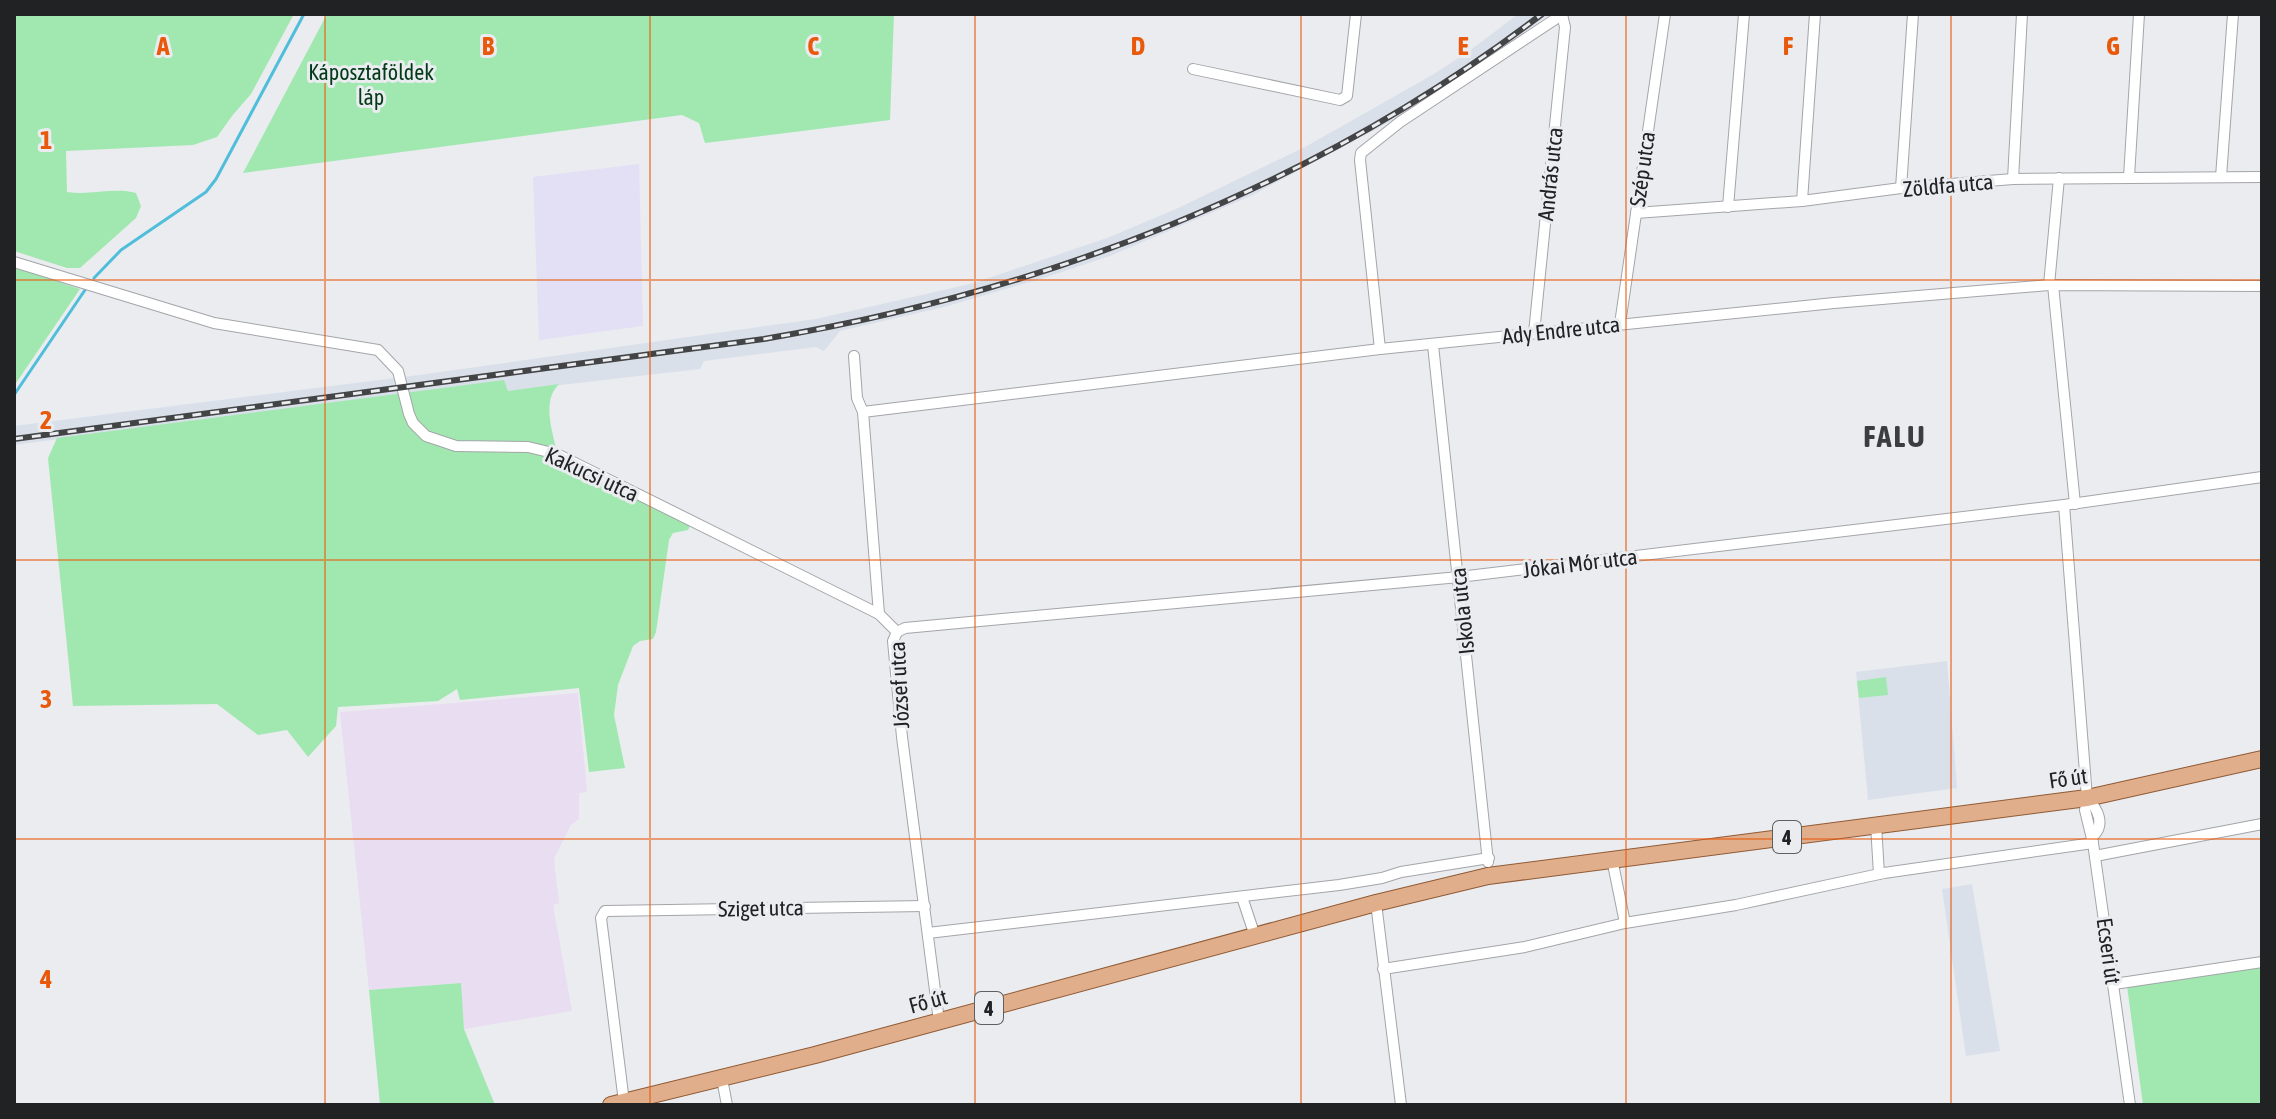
<svg xmlns="http://www.w3.org/2000/svg" width="2276" height="1119" font-family="'Asap Condensed',sans-serif">
  <style>
    .commercial { fill: #e9ddf1 }
    .industrial { fill: #e3dff5 }
    .built { fill: #dae0ea }
    .green { fill: #a1e8b0 }
    .lines { fill: none; stroke-linecap: round; stroke-linejoin: round }
    .stream { stroke: #50bedb; stroke-width: 3 }
    .minor-casing { stroke: #a3a5a9; stroke-width: 12 }
    .primary-casing { stroke: #905a34; stroke-width: 18 }
    .minor { stroke: #fff; stroke-width: 10 }
    .primary { stroke: #e0ae8b; stroke-width: 16 }
    .rail-casing { stroke: #434446; stroke-width: 6 }
    .rail { stroke: #eaecf0; stroke-width: 3; stroke-dasharray: 9; stroke-linecap: butt }
    .grid { fill: none; stroke: #e8590c; stroke-width: 2; stroke-opacity: 0.55 }
    .labels { text-anchor: middle; dominant-baseline: central; stroke-width: 6; stroke-linejoin: round; paint-order: stroke }
    .shield { fill: #eaecf0; stroke: #5d5f60; stroke-width: 2 }
    .shield-label { font-size: 20px; font-weight: bold; fill: #212223 }
    .park-label { font-size: 22px; fill: #033b18; stroke: #eaecf0 }
    .street-label { font-size: 22px; fill: #212223; stroke: #eaecf0 }
    .district-label { font-size: 30px; font-weight: bold; letter-spacing: 2px; fill: #3b3d40; stroke: #eaecf0 }
    .grid-label { font-size: 26px; text-anchor: middle; font-weight: bold; fill: #e8590c; stroke: #eaecf0; stroke-width: 6; stroke-linejoin: round; paint-order: stroke }
  </style>
  <rect width="100%" height="100%" fill="#eaecf0"/>
  <path class="commercial" d="M578,693L587,792L579,793V819L571,825L554,859L559,903L553,905L572,1011L464,1029L460,983L369,990L340,712Z"/>
  <path class="industrial" d="M639,164L643,326L539,340L533,177Z"/>
  <g class="built">
    <path d="M1518,14H1550L1487,60L1391,121L1251,196L1110,256L1047,277L944,307L840,331L824,351L816,347L704,361L700,369L508,391L504,381L14,445V426L419,375L816,319L974,283L1107,238L1176,209L1305,147L1434,74L1472,49Z"/>
    <path d="M1947,661L1957,788L1868,800L1856,672Z"/>
    <path d="M1972,884L2000,1051L1966,1056L1942,889Z"/>
  </g>
  <g class="green">
    <path d="M14,14H294L251,94L232,116L217,137L193,145L66,151L67,192C90,196 114,187 136,193L141,206L136,218L80,268H67L14,251Z"/>
    <path d="M327,14H894L890,120L705,143L699,123L682,115L243,173Z"/>
    <path d="M14,267L80,289L14,386Z"/>
    <path d="M504,380L508,391L559,384C541,402 553,431 557,454L692,522L688,530L673,533L669,540L656,632L653,639L640,641L633,646L618,685L614,715L625,768L589,772L579,688L460,700L457,689L438,701L338,707L336,726L308,757L287,730L258,735L217,704L73,706L48,458L57,438Z"/>
    <path d="M1886,677L1888,695L1859,698L1857,681Z"/>
    <path d="M2262,966V1105H2143L2127,986Z"/>
    <path d="M461,983L464,1029L495,1105H380L369,990Z"/>
  </g>
  <g class="lines">
    <g class="stream">
      <path d="M94,278L121,250L206,192L216,179L304,14"/>
      <path d="M14,395L85,290"/>
    </g>
    <defs>
      <g id="minor">
        <path d="M1193,69L1340,100L1347,96L1356,14"/>
        <path d="M2129,177L2139,14"/>
        <path d="M2221,177L2233,14"/>
        <path d="M2013,179L2022,14"/>
        <path d="M1901,188L1913,14"/>
        <path d="M1802,201L1815,14"/>
        <path d="M1728,207L1744,14"/>
        <path d="M1636,213L1802,201L1901,188L2013,179L2262,177"/>
        <path d="M14,262L214,323L378,350L398,371L409,414L413,423L426,436L456,446L528,447L557,454L879,614"/>
        <path d="M2049,285L2059,178"/>
        <path d="M2053,285L2075,504"/>
        <path d="M1620,324L1665,14"/>
        <path d="M1534,333L1565,27L1562,15"/>
        <path d="M1433,345L1488,862"/>
        <path d="M1380,349L1360,160L1361,153L1400,122L1563,14"/>
        <path d="M854,356L857,398L863,412L879,614L897,632L893,641L902,737L939,1021"/>
        <path d="M863,412L1380,349L1834,303L2049,285L2262,286"/>
        <path d="M2064,505L2087,798L2085,810L2093,843L2130,1105"/>
        <path d="M897,632L905,628L1459,577L2064,505L2262,477"/>
        <path d="M2087,798C2098,809 2106,825 2092,837"/>
        <path d="M1876,825L1879,874"/>
        <path d="M2095,856L2262,824"/>
        <path d="M1612,859L1625,923"/>
        <path d="M1242,897L1255,936"/>
        <path d="M1376,903L1401,1105"/>
        <path d="M928,933L1339,885L1382,878L1401,872L1489,858"/>
        <path d="M1383,969L1525,947L1625,923L1736,905L1884,873L2093,843"/>
        <path d="M2114,984L2262,962"/>
        <path d="M722,1079L727,1105"/>
        <path d="M624,1102L601,918L605,911L925,906"/>
      </g>
      <path id="primary" d="M611,1105L815,1055L1376,903L1488,876L2087,798L2262,759"/>
    </defs>
    <use href="#minor" class="minor-casing"/>
    <use href="#primary" class="primary-casing"/>
    <use href="#minor" class="minor"/>
    <use href="#primary" class="primary"/>
    <defs>
      <path id="rail" d="M14,439L764,339C1044,292 1316,187 1542,14"/>
    </defs>
    <use href="#rail" class="rail-casing"/>
    <use href="#rail" class="rail"/>
  </g>
  <path class="grid" d="M325,14V1105M650,14V1105M975,14V1105M1301,14V1105M1626,14V1105M1951,14V1105M14,280H2262M14,560H2262M14,839H2262"/>
  <g class="labels">
    <g class="shield">
      <rect x="1773" y="821" width="28" height="32" rx="6"/>
      <rect x="975" y="992" width="28" height="32" rx="6"/>
    </g>
    <g class="shield-label">
      <text x="1787" y="837">4</text>
      <text x="989" y="1008">4</text>
    </g>
    <g class="park-label">
      <text x="371" y="72">Káposztaföldek<tspan x="371" dy="25">láp</tspan></text>
    </g>
    <g class="street-label">
      <text transform="translate(1642 169) rotate(-82)">Szép utca</text>
      <text transform="translate(1550 174) rotate(-84)">András utca</text>
      <text transform="translate(1948 185) rotate(-5)">Zöldfa utca</text>
      <text transform="translate(1561 330) rotate(-6)">Ady Endre utca</text>
      <text transform="translate(592 474) rotate(25)">Kakucsi utca</text>
      <text transform="translate(1580 563) rotate(-7)">Jókai Mór utca</text>
      <text transform="translate(1462 611) rotate(-96)">Iskola utca</text>
      <text transform="translate(899 685) rotate(-93)">József utca</text>
      <text transform="translate(2068 778) rotate(-8)">Fő út</text>
      <text transform="translate(761 908) rotate(-1)">Sziget utca</text>
      <text transform="translate(2109 951) rotate(82)">Ecseri út</text>
      <text transform="translate(928 1001) rotate(-15)">Fő út</text>
    </g>
    <g class="district-label">
      <text x="1895" y="436">FALU</text>
    </g>
  </g>
  <g class="grid-label">
    <text x="163" y="55">A</text>
    <text x="488" y="55">B</text>
    <text x="813" y="55">C</text>
    <text x="1138" y="55">D</text>
    <text x="1463" y="55">E</text>
    <text x="1788" y="55">F</text>
    <text x="2113" y="55">G</text>
    <text x="46" y="149">1</text>
    <text x="46" y="429">2</text>
    <text x="46" y="708">3</text>
    <text x="46" y="988">4</text>
  </g>
  <rect width="2276" height="1119" fill="none" stroke="#212223" stroke-width="32"/>
</svg>
